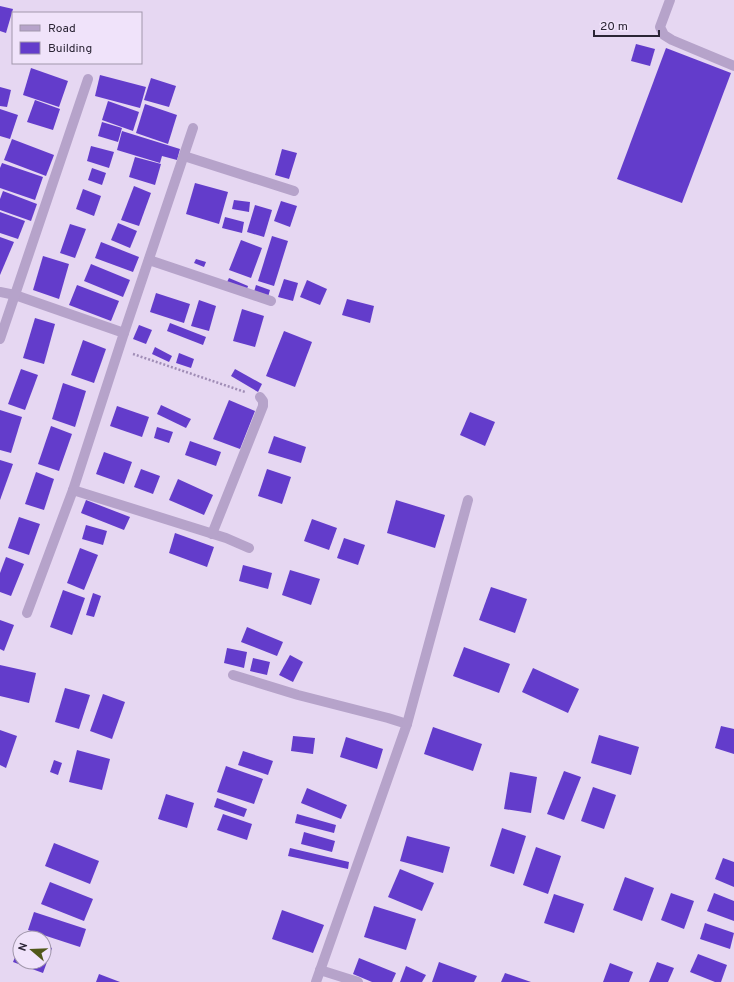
<svg xmlns="http://www.w3.org/2000/svg" width="734" height="982" font-family="Overpass,sans-serif">
  <style>
    .building { fill: #633ccb }
    .lines { fill: none; stroke-linecap: round; stroke-linejoin: round }
    .path { stroke: #a08db6; stroke-width: 2.5; stroke-dasharray: 2 2; stroke-linecap: butt }
    .service { stroke: #b6a3ca; stroke-width: 10 }
    .minor { stroke: #b6a3ca; stroke-width: 10 }
  </style>
  <rect width="100%" height="100%" fill="#e6d7f2"/>
  <g class="building">
    <path d="M0,6L13,9L6,33L0,31Z"/>
    <path d="M636,44L655,49L650,66L631,61Z"/>
    <path d="M666,48L731,73L682,203L617,179Z"/>
    <path d="M31,68L68,81L59,107L23,95Z"/>
    <path d="M100,75L146,87L140,108L95,96Z"/>
    <path d="M151,78L176,86L169,107L144,100Z"/>
    <path d="M0,87L11,90L7,107L0,106Z"/>
    <path d="M35,100L60,109L53,130L27,122Z"/>
    <path d="M108,101L139,112L133,131L102,120Z"/>
    <path d="M145,104L177,115L168,144L136,133Z"/>
    <path d="M0,109L18,115L10,139L0,136Z"/>
    <path d="M102,122L122,128L118,142L98,136Z"/>
    <path d="M122,131L180,149L177,160L162,156L160,163L117,150Z"/>
    <path d="M12,139L54,155L46,176L4,160Z"/>
    <path d="M91,146L114,152L109,168L87,161Z"/>
    <path d="M282,149L297,153L289,179L275,175Z"/>
    <path d="M135,157L161,164L155,185L129,177Z"/>
    <path d="M2,163L43,177L35,200L0,188V168Z"/>
    <path d="M92,168L106,173L102,185L88,180Z"/>
    <path d="M195,183L228,192L219,224L186,214Z"/>
    <path d="M134,186L151,193L139,226L121,220Z"/>
    <path d="M83,189L101,196L94,216L76,209Z"/>
    <path d="M3,191L37,204L31,221L0,210V199Z"/>
    <path d="M234,200L250,202L249,212L232,209Z"/>
    <path d="M281,201L297,206L290,227L274,221Z"/>
    <path d="M255,205L272,210L264,237L247,232Z"/>
    <path d="M0,212L25,221L18,239L0,233Z"/>
    <path d="M225,217L244,222L242,233L222,228Z"/>
    <path d="M118,223L137,231L130,248L111,240Z"/>
    <path d="M70,224L86,229L75,258L60,253Z"/>
    <path d="M272,236L288,241L274,286L258,281Z"/>
    <path d="M0,237L14,242L0,275Z"/>
    <path d="M241,240L262,248L251,278L229,270Z"/>
    <path d="M101,242L139,257L133,272L95,258Z"/>
    <path d="M43,256L69,264L59,299L33,290Z"/>
    <path d="M196,259L206,262L204,267L194,263Z"/>
    <path d="M91,264L130,280L123,297L84,281Z"/>
    <path d="M229,278L248,286L247,289L227,282Z"/>
    <path d="M284,279L298,283L293,301L278,297Z"/>
    <path d="M307,280L327,289L320,305L300,297Z"/>
    <path d="M77,285L119,301L111,321L69,305Z"/>
    <path d="M256,285L270,290L268,297L254,292Z"/>
    <path d="M156,293L190,304L184,323L150,312Z"/>
    <path d="M347,299L374,306L370,323L342,315Z"/>
    <path d="M199,300L216,306L209,331L191,326Z"/>
    <path d="M242,309L264,316L255,347L233,341Z"/>
    <path d="M35,318L55,324L44,364L23,358Z"/>
    <path d="M170,323L206,337L203,345L167,331Z"/>
    <path d="M139,325L152,330L146,344L133,339Z"/>
    <path d="M284,331L312,342L295,387L266,376Z"/>
    <path d="M83,340L106,349L94,383L71,375Z"/>
    <path d="M155,347L172,356L169,362L152,354Z"/>
    <path d="M179,353L194,359L191,368L176,363Z"/>
    <path d="M21,369L38,375L25,410L8,404Z"/>
    <path d="M235,369L262,384L258,392L231,376Z"/>
    <path d="M63,383L86,391L75,427L52,419Z"/>
    <path d="M229,400L255,411L240,449L213,439Z"/>
    <path d="M161,405L191,419L186,428L157,414Z"/>
    <path d="M117,406L149,417L142,437L110,426Z"/>
    <path d="M0,410L22,417L11,453L0,450Z"/>
    <path d="M470,412L495,422L485,446L460,435Z"/>
    <path d="M51,426L72,434L59,471L38,464Z"/>
    <path d="M157,427L173,432L169,443L154,438Z"/>
    <path d="M274,436L306,447L301,463L268,453Z"/>
    <path d="M190,441L221,452L216,466L185,455Z"/>
    <path d="M104,452L132,462L124,484L96,474Z"/>
    <path d="M0,460L13,464L0,500Z"/>
    <path d="M141,469L160,476L153,494L134,487Z"/>
    <path d="M267,469L291,477L282,504L258,496Z"/>
    <path d="M36,472L54,479L44,510L25,504Z"/>
    <path d="M178,479L213,495L204,515L169,500Z"/>
    <path d="M86,500L130,517L124,530L81,513Z"/>
    <path d="M396,500L445,515L435,548L387,533Z"/>
    <path d="M19,517L40,524L29,555L8,548Z"/>
    <path d="M312,519L337,528L329,550L304,541Z"/>
    <path d="M86,525L107,531L103,545L82,539Z"/>
    <path d="M175,533L214,547L207,567L169,553Z"/>
    <path d="M344,538L365,545L358,565L337,558Z"/>
    <path d="M80,548L98,555L84,590L67,583Z"/>
    <path d="M6,557L24,564L11,596L0,592V573Z"/>
    <path d="M243,565L272,573L268,589L239,581Z"/>
    <path d="M290,570L320,579L311,605L282,595Z"/>
    <path d="M491,587L527,599L515,633L479,620Z"/>
    <path d="M63,590L85,598L72,635L50,627Z"/>
    <path d="M93,593L101,596L94,617L86,615Z"/>
    <path d="M0,620L14,625L4,651L0,649Z"/>
    <path d="M247,627L283,642L277,656L241,642Z"/>
    <path d="M464,647L510,664L499,693L453,676Z"/>
    <path d="M227,648L247,652L244,668L224,663Z"/>
    <path d="M290,655L303,662L293,682L279,675Z"/>
    <path d="M253,658L270,662L267,675L250,671Z"/>
    <path d="M0,665L36,673L29,703L0,696Z"/>
    <path d="M533,668L579,689L568,713L522,692Z"/>
    <path d="M65,688L90,695L79,729L55,722Z"/>
    <path d="M103,694L125,702L112,739L90,731Z"/>
    <path d="M721,726L734,729V754L715,748Z"/>
    <path d="M433,727L482,744L473,771L424,754Z"/>
    <path d="M0,730L17,736L6,768L0,765Z"/>
    <path d="M599,735L639,747L631,775L591,763Z"/>
    <path d="M293,736L315,738L313,754L291,751Z"/>
    <path d="M346,737L383,749L377,769L340,757Z"/>
    <path d="M77,750L110,759L102,790L69,782Z"/>
    <path d="M243,751L273,761L268,775L238,765Z"/>
    <path d="M54,760L62,763L58,775L50,772Z"/>
    <path d="M226,766L263,779L254,804L217,792Z"/>
    <path d="M564,771L581,777L564,820L547,814Z"/>
    <path d="M510,772L537,777L531,813L504,809Z"/>
    <path d="M593,787L616,795L604,829L581,821Z"/>
    <path d="M307,788L347,805L341,819L301,803Z"/>
    <path d="M166,794L194,803L187,828L158,819Z"/>
    <path d="M217,798L247,809L244,817L214,807Z"/>
    <path d="M223,814L252,824L247,840L217,830Z"/>
    <path d="M297,814L336,825L334,833L295,823Z"/>
    <path d="M502,828L526,836L514,874L490,866Z"/>
    <path d="M304,832L335,841L332,852L301,844Z"/>
    <path d="M407,836L450,847L443,873L400,861Z"/>
    <path d="M54,843L99,861L90,884L45,866Z"/>
    <path d="M536,847L561,856L548,894L523,885Z"/>
    <path d="M290,848L349,862L348,869L288,856Z"/>
    <path d="M723,858L734,862V887L715,879Z"/>
    <path d="M400,869L434,883L422,911L388,897Z"/>
    <path d="M625,877L654,888L642,921L613,910Z"/>
    <path d="M50,882L93,899L84,921L41,904Z"/>
    <path d="M671,893L694,901L684,929L661,920Z"/>
    <path d="M714,893L734,901V921L707,911Z"/>
    <path d="M554,894L584,904L574,933L544,923Z"/>
    <path d="M374,906L416,919L406,950L364,937Z"/>
    <path d="M282,910L324,925L313,953L272,939Z"/>
    <path d="M34,912L86,929L80,947L28,930Z"/>
    <path d="M705,923L734,933L730,949L700,939Z"/>
    <path d="M20,945V962H44V945L52,948L43,973L13,962Z"/>
    <path d="M698,954L727,965L721,982H715L690,972Z"/>
    <path d="M359,958L396,973L392,982H372L353,974Z"/>
    <path d="M439,962L477,976L474,982H432Z"/>
    <path d="M657,962L674,968L668,982H649Z"/>
    <path d="M610,963L633,972L629,982H603Z"/>
    <path d="M406,966L426,975L422,982H400Z"/>
    <path d="M505,973L531,982H501Z"/>
    <path d="M99,974L120,982H96Z"/>
  </g>
  <g class="lines">
    <path class="path" d="M133,354L245,392"/>
    <path class="service" d="M670,0L660,27L664,35L672,40L734,66"/>
    <g class="minor">
      <path d="M184,156L294,191"/>
      <path d="M149,260L271,301"/>
      <path d="M0,292L15,295L124,333L73,490L27,613"/>
      <path d="M124,333L193,128"/>
      <path d="M0,339L88,79"/>
      <path d="M73,490L226,538L249,548"/>
      <path d="M212,534L263,406V401L260,397"/>
      <path d="M233,675L298,695L388,718L407,724L316,982"/>
      <path d="M407,724L468,500"/>
      <path d="M320,970L358,982"/>
    </g>
  </g>
  <rect x="12" y="12" width="130" height="52" fill="#f0e3fa" stroke="#a197ab"/>
  <rect x="20" y="25" width="20" height="6" fill="#b6a3ca" stroke="#a197ab"/>
  <text x="48" y="32" font-size="12" fill="#2b2535">Road</text>
  <rect x="20" y="42" width="20" height="12" fill="#633ccb" stroke="#a197ab"/>
  <text x="48" y="52" font-size="12" fill="#2b2535">Building</text>
  <g transform="translate(32 950) rotate(289)"><circle r="19" fill="#f0e3fa" stroke="#a197ab"/>
  <path d="M0-3L7 15L0 10L-7 15Z" fill="#515819"/>
  <text y="-6" font-size="11" font-weight="bold" text-anchor="middle" fill="#2b2535">N</text>
  </g>
  <path d="M594 30v6h65v-6" fill="none" stroke="#2b2535" stroke-width="2"/>
  <text x="600" y="30" font-size="12" fill="#2b2535" stroke="#f0e3fa" stroke-width="3" paint-order="stroke">20 m</text>
</svg>
